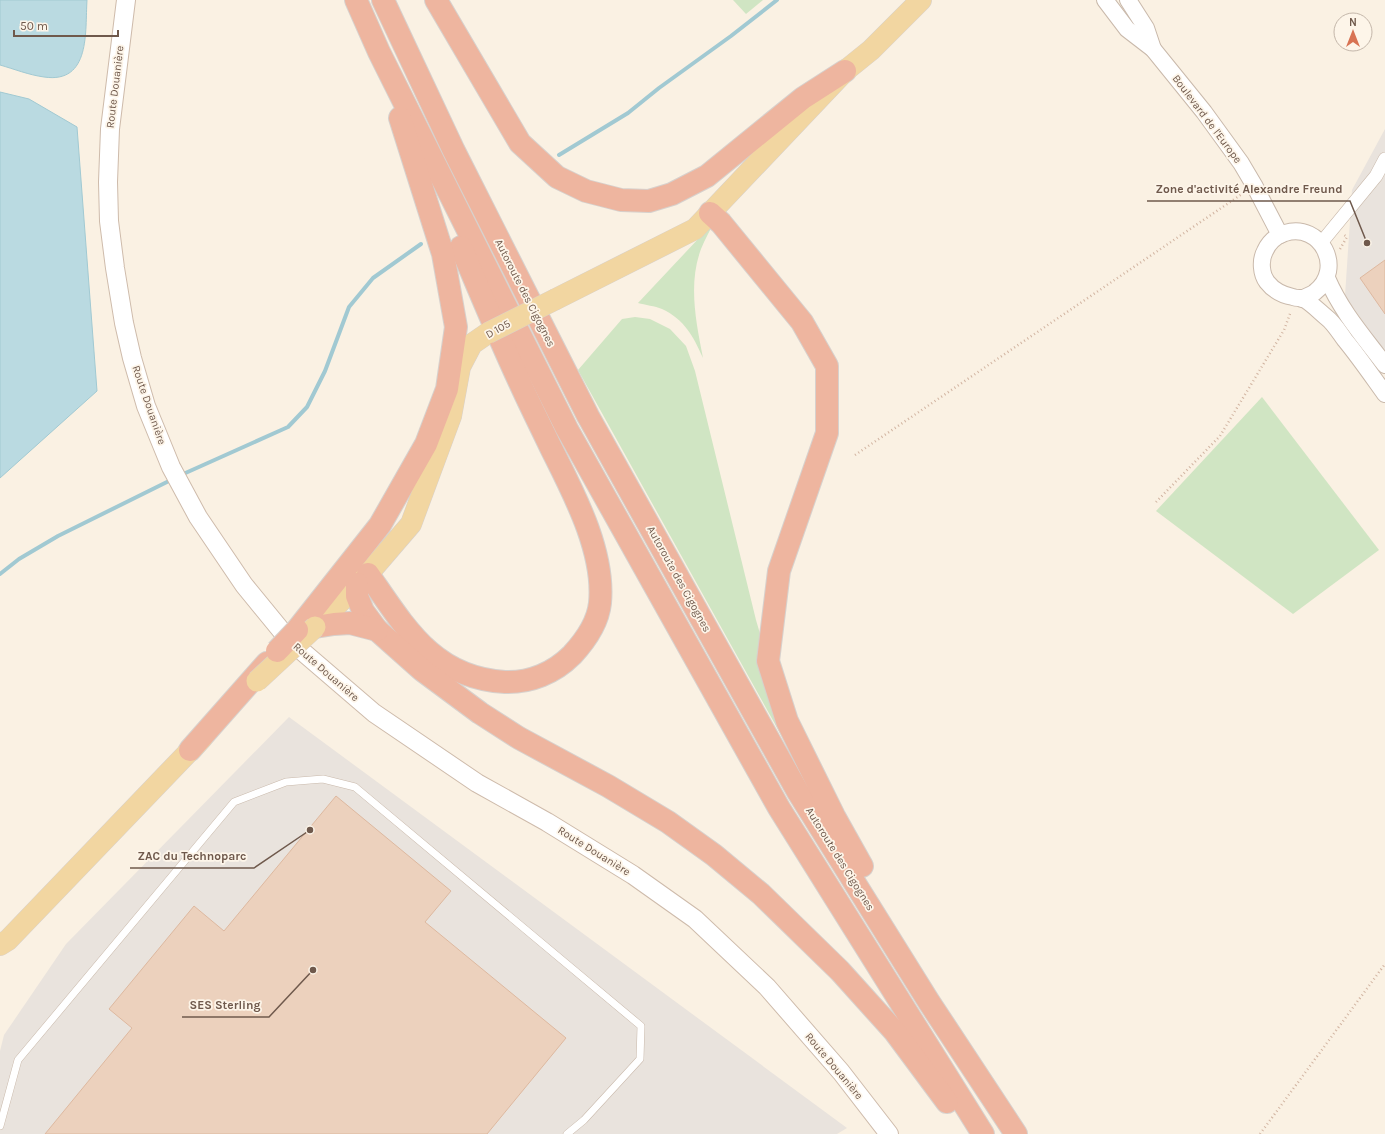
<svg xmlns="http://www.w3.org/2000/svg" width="1385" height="1134" font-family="Karla,sans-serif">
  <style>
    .industrial { fill: #e9e3dd }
    .green { fill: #d0e5c3 }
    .water { fill: #badae1; stroke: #a1c9d2 }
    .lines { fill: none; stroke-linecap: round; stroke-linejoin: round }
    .stream { stroke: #a1c9d2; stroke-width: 4 }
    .building { fill: #ecd1bd; stroke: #ddb89f }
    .service-casing { stroke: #c9b9ab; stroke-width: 8 }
    .minor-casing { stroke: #c9b9ab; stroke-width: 14 }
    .tertiary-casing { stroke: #c9b9ab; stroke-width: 18 }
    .secondary-casing { stroke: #cebbab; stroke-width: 20 }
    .primary-casing { stroke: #d7d1cd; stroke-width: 22 }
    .motorway-casing { stroke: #d7d1cd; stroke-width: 24 }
    .path { stroke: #d1b4a1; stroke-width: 2.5; stroke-dasharray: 1 3; stroke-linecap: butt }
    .service { stroke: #fff; stroke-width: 7 }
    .minor { stroke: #fff; stroke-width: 13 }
    .tertiary { stroke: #fff; stroke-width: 16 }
    .secondary { stroke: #fff; stroke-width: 18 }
    .primary { stroke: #f2d6a1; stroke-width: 21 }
    .motorway { stroke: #eeb59f; stroke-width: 22 }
    .primary-bridge-casing { stroke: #d7d1cd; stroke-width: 22; stroke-linecap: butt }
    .motorway-bridge-casing { stroke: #d7d1cd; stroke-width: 24; stroke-linecap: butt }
    .primary-bridge { stroke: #f2d6a1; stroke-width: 21 }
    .motorway-bridge { stroke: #eeb59f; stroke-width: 22 }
    .labels { text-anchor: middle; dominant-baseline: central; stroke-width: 3.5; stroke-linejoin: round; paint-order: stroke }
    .street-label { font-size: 11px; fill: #6f594c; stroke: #fdf5e9 }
    .leader { fill: none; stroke: #6f594c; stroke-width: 1.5 }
    .callout-dot { fill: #6f594c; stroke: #fdf5e9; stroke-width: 1.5 }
    .callout-label { font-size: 12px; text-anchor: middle; font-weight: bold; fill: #6f594c; stroke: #fdf5e9; stroke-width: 3.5; stroke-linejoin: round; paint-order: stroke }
  </style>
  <rect width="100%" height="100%" fill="#faf1e3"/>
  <g class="industrial">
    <path d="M1385,129V353L1345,296L1352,190Z"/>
    <path d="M289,717L847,1128L837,1134H0V1051L4,1035L66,944Z"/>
  </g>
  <g class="green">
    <path d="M733,0H763L746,14Z"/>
    <path d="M715,221C710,230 705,239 701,249C688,284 696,322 703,358C693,336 685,320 662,309C655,306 645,305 638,303Z"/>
    <path d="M635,317L650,319L670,329L686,346L695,371L756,620L783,712L810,787L578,370L622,319Z"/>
    <path d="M1262,397L1379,550L1293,614L1156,511Z"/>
  </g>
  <g class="water">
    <path d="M0,0H87C85,31 91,84 44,77C29,75 14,69 0,65Z"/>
    <path d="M0,92L29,99L77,127L97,391L0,478Z"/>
  </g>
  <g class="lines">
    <g class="stream">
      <path d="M559,155L628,113L659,88L731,36L777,0"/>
      <path d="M181,475L288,427L307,407L325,371L349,307L373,278L421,244"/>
      <path d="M0,574L19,559L58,536L173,479"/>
    </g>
  </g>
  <g class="building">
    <path d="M1385,260V314L1360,278Z"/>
    <path d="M336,796L451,891L425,922L566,1038L487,1134H45L132,1028L109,1009L194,906L224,931Z"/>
  </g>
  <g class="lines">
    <defs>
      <path id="service" d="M0,1126L18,1060L234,802L286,782L323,779L355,787L641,1026L640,1059L584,1120L567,1134"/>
      <path id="minor" d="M1321,243L1376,176L1385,159"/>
      <g id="tertiary">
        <path d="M1105,0L1127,29L1153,49L1204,112L1241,163L1254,185L1280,235"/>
        <path d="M1128,0L1146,28L1153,49"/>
        <path d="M1327,278C1341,311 1364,337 1385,365"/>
        <path d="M1302,299C1306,296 1312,295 1315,292C1345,269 1321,222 1285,233C1276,236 1269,242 1265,251C1260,260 1261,274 1267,282C1274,291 1282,295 1293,297C1295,298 1299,298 1302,298C1309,301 1320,312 1326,317C1334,323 1339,332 1345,340C1359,357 1372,376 1385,394"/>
      </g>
      <path id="secondary" d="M126,0L110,129L108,182L109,221L115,268L124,323L132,358L146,406L171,467L198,517L244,585L289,640L374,713L477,783L547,822L633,875L695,919L767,987L841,1072L889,1134"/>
      <g id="primary">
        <path d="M556,299L695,229L845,71L871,50L921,0"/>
        <path d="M315,627L368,574L411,524L451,416L460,367L472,344L488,333"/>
        <path d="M0,945L8,940L202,738"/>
      </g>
      <g id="motorway">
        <path d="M356,0L379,52L567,429L779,808L983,1134"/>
        <path d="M383,0L454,151L588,416L798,792L929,1002L1016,1134"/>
        <path d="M436,0L520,143L557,177L586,191L621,200L649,201L672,194L707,176L803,98L845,71"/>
        <path d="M710,213L721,223L802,322L827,366V433L779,571L768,661L787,721L834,816L862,866"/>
        <path d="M368,574C405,627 433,678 505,682C530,683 554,673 572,655C585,641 598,622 600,603C605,552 574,494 552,450C541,427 530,405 520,383C499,338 480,292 461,247"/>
        <path d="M357,584V596L363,611L377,630L422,670L480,713L519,738L608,786L668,822L714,855L761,894L840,971L895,1032L947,1102"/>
        <path d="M315,627L334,624L350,623L377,630"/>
        <path d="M297,630L380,525L426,444L447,389L456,327L443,254L400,118"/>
        <path d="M190,750L267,663"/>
      </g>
    </defs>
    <use href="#service" class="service-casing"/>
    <use href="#minor" class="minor-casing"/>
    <use href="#tertiary" class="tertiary-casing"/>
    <use href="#secondary" class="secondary-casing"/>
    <use href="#primary" class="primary-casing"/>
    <use href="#motorway" class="motorway-casing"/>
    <g class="path">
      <path d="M1340,249L1347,237L1344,235"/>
      <path d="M855,455L1242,194"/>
      <path d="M1156,502L1220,436L1284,330L1291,311"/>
      <path d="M1260,1134L1385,964"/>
    </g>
    <use href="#service" class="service"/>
    <use href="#minor" class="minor"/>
    <use href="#tertiary" class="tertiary"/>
    <use href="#secondary" class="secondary"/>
    <use href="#primary" class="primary"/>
    <use href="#motorway" class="motorway"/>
    <defs>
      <g id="primary-bridge">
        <path d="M488,333L556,299"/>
        <path d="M257,681L315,627"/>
      </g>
      <path id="motorway-bridge" d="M277,651L297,630"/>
    </defs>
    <use href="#primary-bridge" class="primary-bridge-casing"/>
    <use href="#motorway-bridge" class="motorway-bridge-casing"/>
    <use href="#primary-bridge" class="primary-bridge"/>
    <use href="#motorway-bridge" class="motorway-bridge"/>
  </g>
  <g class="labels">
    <g class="street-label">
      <text transform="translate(115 87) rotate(-83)">Route Douanière</text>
      <text transform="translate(1207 119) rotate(53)">Boulevard de l'Europe</text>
      <text transform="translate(525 293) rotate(63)">Autoroute des Cigognes</text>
      <text transform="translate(498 329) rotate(-29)">D 105</text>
      <text transform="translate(149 405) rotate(71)">Route Douanière</text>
      <text transform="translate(679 579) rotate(61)">Autoroute des Cigognes</text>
      <text transform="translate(326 672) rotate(41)">Route Douanière</text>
      <text transform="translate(594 851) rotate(32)">Route Douanière</text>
      <text transform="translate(840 859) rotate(58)">Autoroute des Cigognes</text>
      <text transform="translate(834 1066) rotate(50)">Route Douanière</text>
    </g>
  </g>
  <path class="leader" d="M1367 243L1350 201H1147M310 830L254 868H130M313 970L269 1017H182"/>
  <g class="callout-dot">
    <circle cx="1367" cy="243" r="4"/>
    <circle cx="310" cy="830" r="4"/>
    <circle cx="313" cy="970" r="4"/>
  </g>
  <g class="callout-label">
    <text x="1249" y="193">Zone d'activité Alexandre Freund</text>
    <text x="192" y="860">ZAC du Technoparc</text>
    <text x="225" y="1009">SES Sterling</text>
  </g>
  <g transform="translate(1353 32)"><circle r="19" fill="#fdf5e9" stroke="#c4b7aa"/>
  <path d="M0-3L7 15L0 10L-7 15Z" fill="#d87353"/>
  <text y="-6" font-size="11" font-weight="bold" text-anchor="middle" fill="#6f594c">N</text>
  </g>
  <path d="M14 30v6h104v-6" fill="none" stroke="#6f594c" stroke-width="2"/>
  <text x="20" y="30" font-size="12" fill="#6f594c" stroke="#fdf5e9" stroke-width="3" paint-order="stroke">50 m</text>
</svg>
